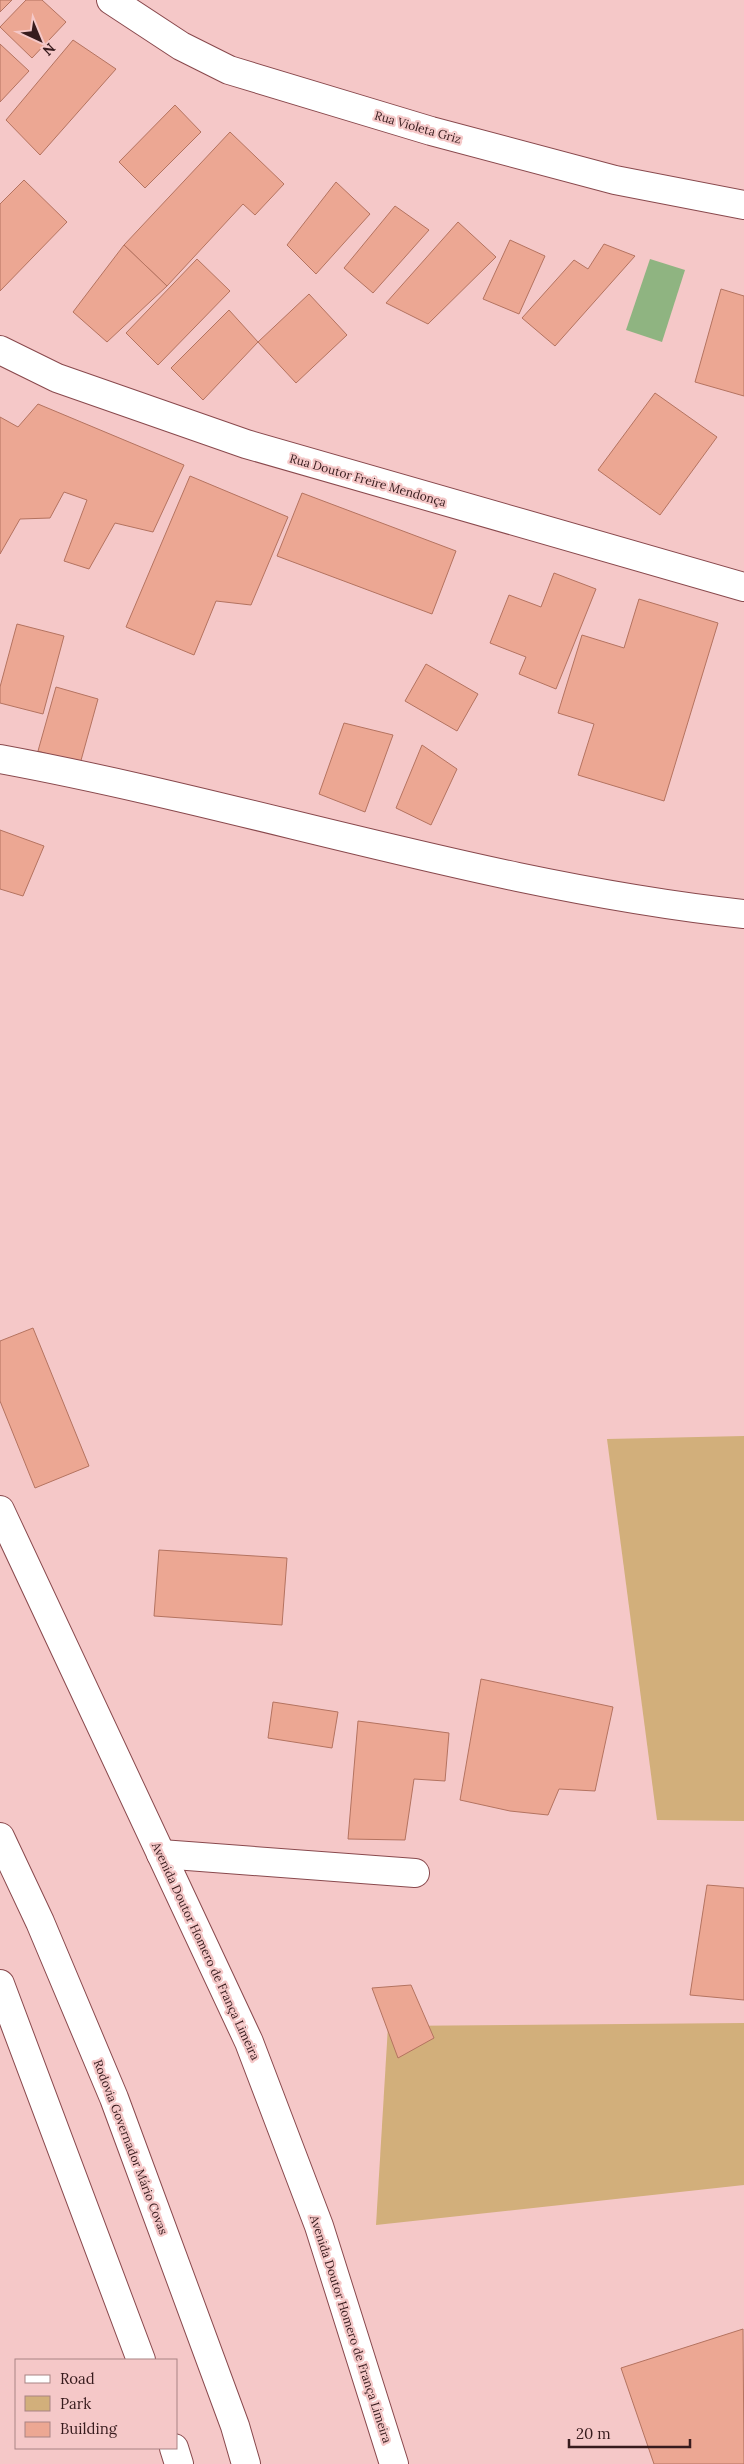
<svg xmlns="http://www.w3.org/2000/svg" width="744" height="2464" font-family="Lora,serif">
  <style>
    .green { fill: #d2af7b }
    .water { fill: #8fb481 }
    .building { fill: #eca793; stroke: #b47360 }
    .lines { fill: none; stroke-linecap: round; stroke-linejoin: round }
    .minor-casing { stroke: #89494d; stroke-width: 30 }
    .major-casing { stroke: #89494d; stroke-width: 30 }
    .highway-casing { stroke: #89494d; stroke-width: 30 }
    .minor { stroke: #fff; stroke-width: 28 }
    .major { stroke: #fff; stroke-width: 28 }
    .highway { stroke: #fff; stroke-width: 28 }
    .labels { text-anchor: middle; dominant-baseline: central; stroke-width: 4.5; stroke-linejoin: round; paint-order: stroke }
    .street-label { font-size: 12px; fill: #371b1d; stroke: #f5c8c8 }
  </style>
  <rect width="100%" height="100%" fill="#f5c8c8"/>
  <g class="green">
    <path d="M744,1436V1821L657,1820L607,1439Z"/>
    <path d="M744,2023V2185L376,2225L388,2026Z"/>
  </g>
  <path class="water" d="M650,259L685,270L662,342L626,330Z"/>
  <g class="building">
    <path d="M0,0H12L0,12Z"/>
    <path d="M26,0H42L66,22L32,58L0,27Z"/>
    <path d="M73,40L116,69L40,155L6,120Z"/>
    <path d="M0,44L29,71L0,102Z"/>
    <path d="M175,105L201,132L145,188L119,162Z"/>
    <path d="M230,132L284,184L255,215L243,204L167,286L124,245Z"/>
    <path d="M24,180L67,222L0,291V204Z"/>
    <path d="M336,182L370,214L316,274L287,245Z"/>
    <path d="M395,206L429,230L373,293L344,268Z"/>
    <path d="M458,222L496,257L428,324L386,303Z"/>
    <path d="M510,240L545,256L519,314L483,299Z"/>
    <path d="M604,244L635,256L555,346L522,318L574,260L588,269Z"/>
    <path d="M124,245L167,286L107,342L73,312Z"/>
    <path d="M197,259L230,291L158,365L126,333Z"/>
    <path d="M721,289L744,296V396L695,382Z"/>
    <path d="M309,294L347,335L296,383L258,342Z"/>
    <path d="M229,310L258,342L203,400L171,368Z"/>
    <path d="M655,393L717,437L660,515L598,470Z"/>
    <path d="M38,404L184,465L153,532L115,523L89,569L64,561L87,500L64,492L50,518L20,519L0,554V417L18,427Z"/>
    <path d="M190,476L288,517L251,605L216,601L194,655L126,627Z"/>
    <path d="M302,493L456,551L432,614L277,556Z"/>
    <path d="M554,573L596,589L556,689L519,674L526,657L490,643L509,595L541,607Z"/>
    <path d="M639,599L718,623L664,801L578,775L594,724L558,713L582,635L624,648Z"/>
    <path d="M17,624L64,636L43,714L0,703V687Z"/>
    <path d="M426,664L478,694L457,731L405,701Z"/>
    <path d="M56,687L98,699L80,764L38,751Z"/>
    <path d="M344,723L393,735L365,812L319,794Z"/>
    <path d="M422,745L457,769L431,825L396,808Z"/>
    <path d="M0,830L44,846L23,896L0,889Z"/>
    <path d="M33,1328L89,1466L35,1488L0,1401V1341Z"/>
    <path d="M159,1550L287,1558L282,1625L154,1616Z"/>
    <path d="M481,1679L613,1707L595,1791L559,1789L548,1815L510,1811L460,1800Z"/>
    <path d="M273,1702L338,1712L332,1748L268,1738Z"/>
    <path d="M358,1721L449,1733L445,1781L414,1779L405,1840L348,1839Z"/>
    <path d="M707,1885L744,1888V2000L690,1995Z"/>
    <path d="M411,1985L434,2038L398,2058L372,1988Z"/>
    <path d="M743,2329L744,2464H654L621,2368Z"/>
  </g>
  <g class="lines">
    <defs>
      <g id="minor">
        <path d="M111,0L181,46L229,70L431,131L615,180L744,205"/>
        <path d="M0,350L57,378L246,444L744,587"/>
        <path d="M0,759C249,805 492,887 744,914"/>
        <path d="M161,1854L415,1873"/>
      </g>
      <path id="major" d="M0,1510L249,2042L319,2226L394,2464"/>
      <g id="highway">
        <path d="M0,1837L40,1922L114,2098L235,2426L246,2464"/>
        <path d="M0,1984L141,2360"/>
        <path d="M174,2448L179,2464"/>
      </g>
    </defs>
    <use href="#minor" class="minor-casing"/>
    <use href="#major" class="major-casing"/>
    <use href="#highway" class="highway-casing"/>
    <use href="#minor" class="minor"/>
    <use href="#major" class="major"/>
    <use href="#highway" class="highway"/>
  </g>
  <g class="labels">
    <g class="street-label">
      <text transform="translate(418 127) rotate(16)">Rua Violeta Griz</text>
      <text transform="translate(368 480) rotate(16)">Rua Doutor Freire Mendonça</text>
      <text transform="translate(206 1951) rotate(65)">Avenida Doutor Homero de França Limeira</text>
      <text transform="translate(131 2147) rotate(69)">Rodovia Governador Mário Covas</text>
      <text transform="translate(351 2329) rotate(72)">Avenida Doutor Homero de França Limeira</text>
    </g>
  </g>
  <rect x="15" y="2359" width="162" height="90" fill="#f5c8c8" stroke="#a98384"/>
  <rect x="25" y="2375" width="25" height="8" fill="#ffffff" stroke="#a98384"/>
  <text x="60" y="2384" font-size="15" fill="#371b1d">Road</text>
  <rect x="25" y="2396" width="25" height="15" fill="#d2af7b" stroke="#a98384"/>
  <text x="60" y="2409" font-size="15" fill="#371b1d">Park</text>
  <rect x="25" y="2422" width="25" height="15" fill="#eca793" stroke="#a98384"/>
  <text x="60" y="2434" font-size="15" fill="#371b1d">Building</text>
  <g transform="translate(40 40) rotate(136)" stroke="#f5c8c8" stroke-width="4" paint-order="stroke">
  <path d="M0-4L9 19L0 12L-9 19Z" fill="#371b1d"/>
  <text y="-8" font-size="14" font-weight="bold" text-anchor="middle" fill="#371b1d">N</text>
  </g>
  <path d="M569 2439v8h121v-8" fill="none" stroke="#371b1d" stroke-width="2.5"/>
  <text x="576" y="2439" font-size="15" fill="#371b1d" stroke="#f5c8c8" stroke-width="4" paint-order="stroke">20 m</text>
</svg>
